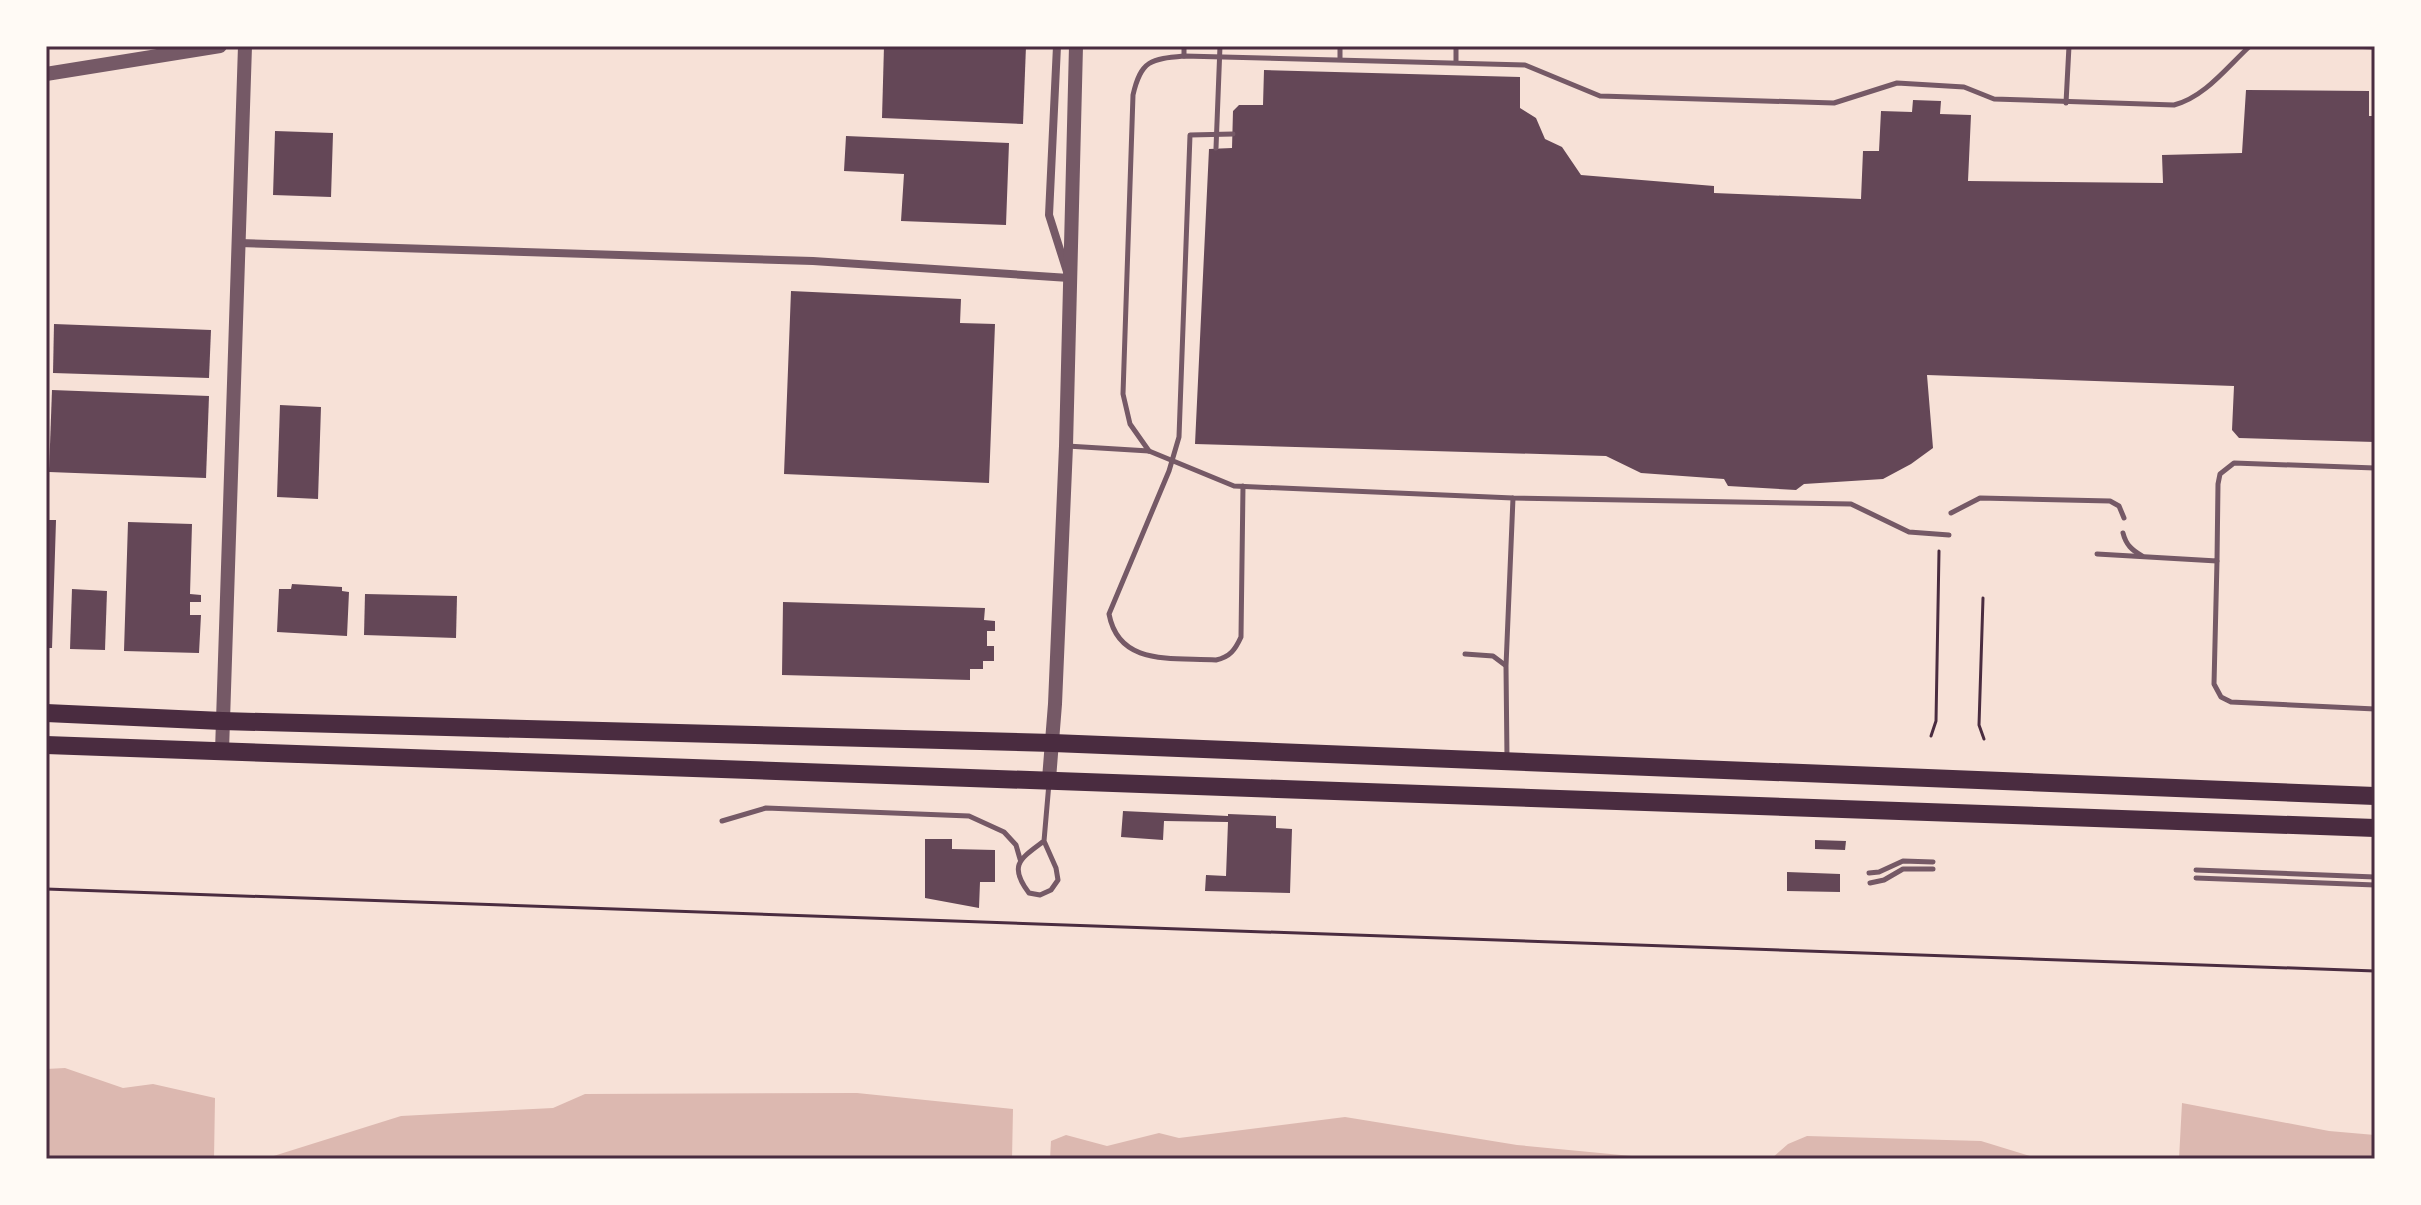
<svg xmlns="http://www.w3.org/2000/svg" width="2421" height="1205" font-family="'PT Sans Narrow',sans-serif">
  <style>
    .water { fill: #dcb8b0 }
    .building { fill: #644757 }
    .lines { fill: none; stroke-linecap: round; stroke-linejoin: round }
    .path { stroke: #4a2c40; stroke-width: 3 }
    .service { stroke: #755966; stroke-width: 5 }
    .minor { stroke: #755966; stroke-width: 8 }
    .tertiary { stroke: #755966; stroke-width: 14 }
    .primary { stroke: #4a2c40; stroke-width: 18 }
    .neatline { fill: none; stroke: #4a2c40; stroke-width: 3 }
  </style>
  <rect width="100%" height="100%" fill="#f7e1d7"/>
  <g class="water">
    <path d="M65,1068L123,1088L153,1084L215,1098L214,1159H46V1069Z"/>
    <path d="M857,1093L1013,1109L1012,1159H264L401,1116L553,1108L585,1094Z"/>
    <path d="M2182,1103L2329,1131L2375,1135V1159H2179Z"/>
    <path d="M1345,1117L1517,1145L1663,1159H1050L1051,1141L1066,1135L1107,1146L1159,1133L1179,1138Z"/>
    <path d="M1807,1136L1981,1141L2040,1159H1771L1788,1144Z"/>
  </g>
  <g class="building">
    <path d="M884,46H1026L1023,124L882,118Z"/>
    <path d="M1264,70L1520,77V108L1536,118L1545,139L1562,147L1581,175L1714,186V193L1861,199L1863,151H1879L1881,111L1912,112L1913,100L1941,101L1940,114L1971,115L1968,181L2163,183L2162,155L2242,153L2246,90L2369,91V116H2375V442L2239,438L2232,430L2234,386L1927,375L1933,448L1911,464L1883,479L1804,484L1796,490L1728,486L1724,479L1641,473L1606,456L1195,444L1209,149L1232,148L1233,111L1239,105H1263Z"/>
    <path d="M275,131L333,133L331,197L273,195Z"/>
    <path d="M846,136L1009,143L1006,225L901,221L904,174L844,171Z"/>
    <path d="M791,291L961,299L960,323L995,324L989,483L784,474Z"/>
    <path d="M54,324L211,330L209,378L53,373Z"/>
    <path d="M52,390L209,396L206,478L49,472Z"/>
    <path d="M280,405L321,407L318,499L277,497Z"/>
    <path d="M46,520H56L52,648H46Z"/>
    <path d="M128,522L192,524L190,594L201,595V602H190V615H201L199,653L124,651Z"/>
    <path d="M292,584L342,587V591L349,592L347,636L277,632L279,589H291Z"/>
    <path d="M72,589L107,591L105,650L70,649Z"/>
    <path d="M365,594L457,596L456,638L364,635Z"/>
    <path d="M783,602L985,608L984,620L995,621V631H987V646H994V661H983V669H970V680L782,675Z"/>
    <path d="M1123,811L1228,816V814L1276,816V828L1292,829L1290,893L1205,891L1206,875L1226,876L1228,822L1164,821L1163,840L1121,837Z"/>
    <path d="M925,839H952V849L995,850V882H980L979,908L925,898Z"/>
    <path d="M1815,840L1846,841L1845,850L1815,849Z"/>
    <path d="M1787,872L1840,874V892L1787,891Z"/>
  </g>
  <g class="lines">
    <g class="path">
      <path d="M1983,598L1979,725L1984,739"/>
      <path d="M1931,736L1936,721L1939,551"/>
      <path d="M46,889L2375,971"/>
    </g>
    <g class="service">
      <path d="M2351,46L2375,47"/>
      <path d="M1184,56V46"/>
      <path d="M1340,59V46"/>
      <path d="M1456,61V46"/>
      <path d="M2066,103L2069,46"/>
      <path d="M1233,134L1190,135L1179,437L1169,471L1109,614C1119,667 1173,657 1216,660C1230,657 1235,650 1241,637L1243,486"/>
      <path d="M1216,148L1220,46"/>
      <path d="M1067,446L1149,451L1234,486L1513,498L1851,504L1909,532L1949,535"/>
      <path d="M1149,451L1130,424L1123,394L1133,95C1141,60 1151,59 1184,56L1525,65L1600,96L1834,103L1897,83L1964,87L1994,99L2174,105C2205,97 2227,67 2250,46"/>
      <path d="M1951,513L1980,498L2110,501L2119,506L2124,518"/>
      <path d="M2123,533C2126,545 2132,550 2142,556"/>
      <path d="M2097,554L2217,561L2218,484L2220,474L2234,463L2375,468"/>
      <path d="M2217,561L2214,684L2221,697L2231,702L2375,709"/>
      <path d="M1465,654L1493,656L1505,665"/>
      <path d="M1507,759L1506,666L1513,498"/>
      <path d="M722,821L766,808L969,816L1004,832L1016,845L1020,859"/>
      <path d="M1044,841C1020,859 1008,865 1029,893L1040,895L1051,890L1058,880L1056,868L1044,841L1049,783"/>
      <path d="M2196,870L2375,877"/>
      <path d="M1869,873L1879,872L1903,861L1933,862"/>
      <path d="M2196,878L2375,885"/>
      <path d="M1870,883L1884,880L1903,869H1933"/>
    </g>
    <path class="minor" d="M239,243L813,261L1069,278L1049,215L1057,46"/>
    <g class="tertiary">
      <path d="M46,74L220,46"/>
      <path d="M222,751L245,46"/>
      <path d="M1049,779L1055,704L1066,446L1076,46"/>
    </g>
    <g class="primary">
      <path d="M46,713L222,721L1053,743L2375,796"/>
      <path d="M46,745L2375,828"/>
    </g>
  </g>
  <rect width="2421" height="1205" fill="none" stroke="#fffaf5" stroke-width="96"/>
  <rect x="48" y="48" width="2325" height="1109" class="neatline"/>
</svg>
